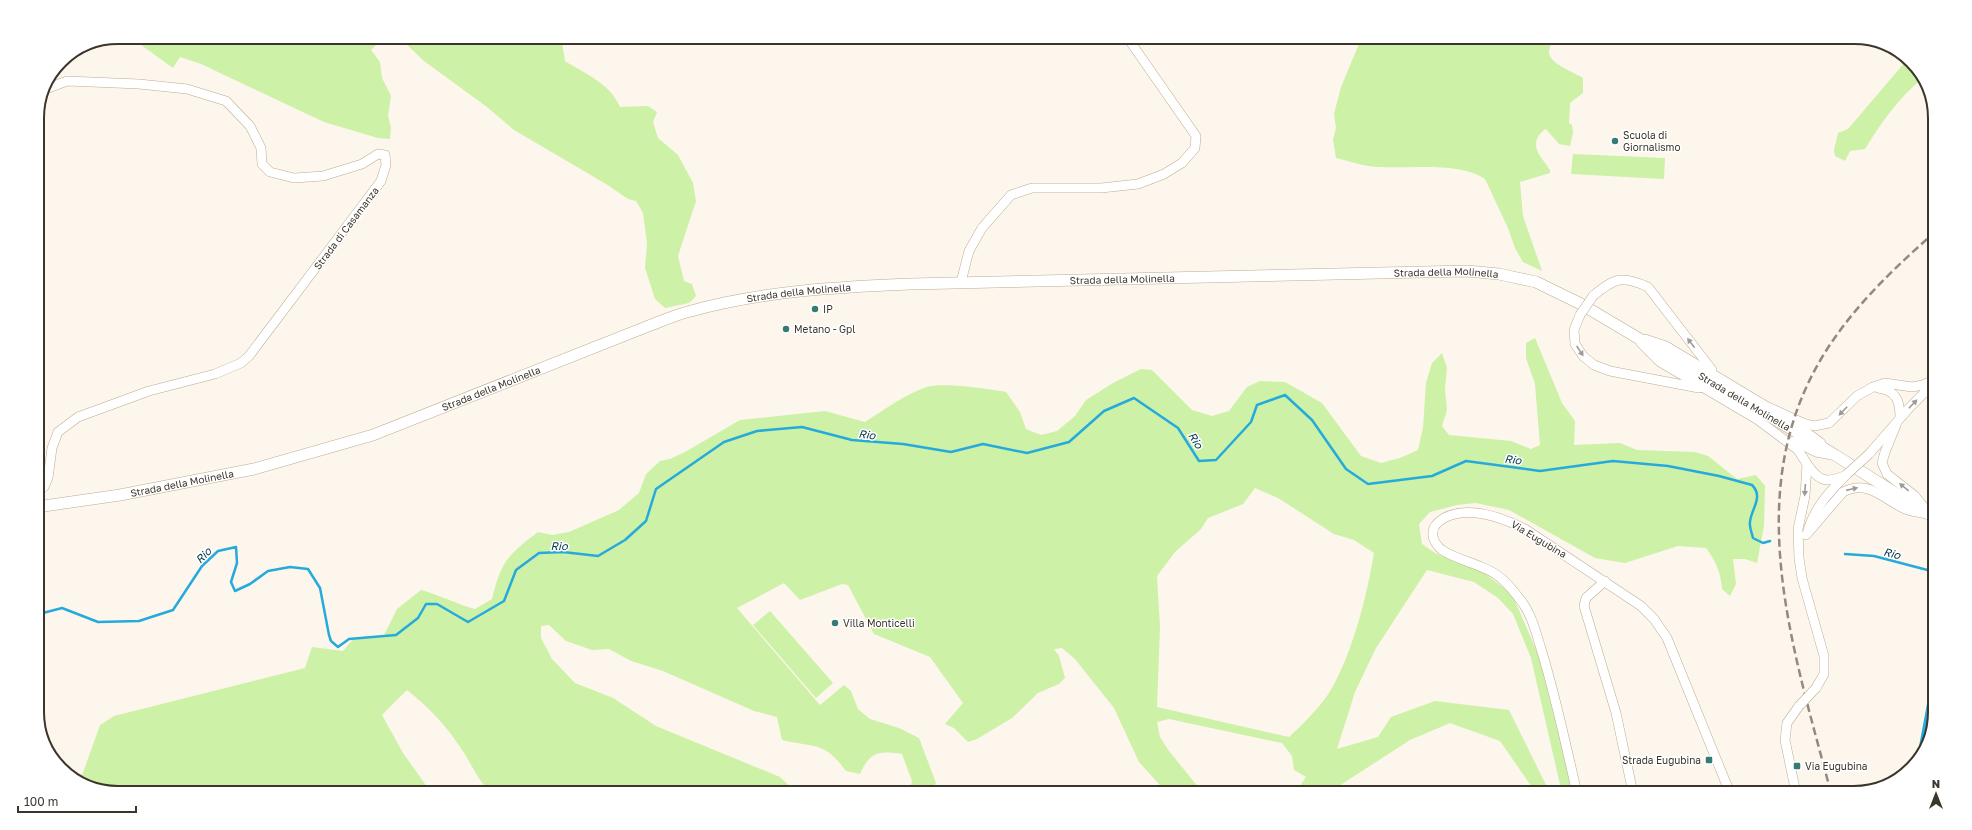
<svg xmlns="http://www.w3.org/2000/svg" width="1972" height="830" font-family="'Golos Text',sans-serif">
  <style>
    .green { fill: #cdf1a6; fill-rule: evenodd }
    .water { fill: #26aadc }
    .lines { fill: none; stroke-linecap: round; stroke-linejoin: round }
    .stream { stroke: #26aadc; stroke-width: 2.5 }
    .minor-casing { stroke: #bcac93; stroke-width: 10 }
    .major-casing { stroke: #bcac93; stroke-width: 12 }
    .minor { stroke: #fff; stroke-width: 9 }
    .major { stroke: #fff; stroke-width: 11 }
    .rail { stroke: #918a80; stroke-width: 2.5; stroke-dasharray: 8 4; stroke-linecap: butt }
    .minor-bridge-casing { stroke: #bcac93; stroke-width: 10; stroke-linecap: butt }
    .minor-bridge { stroke: #fff; stroke-width: 9 }
    .oneway { fill: #9e9a95 }
    .poi-dot { fill: #347b76; stroke: #fff; stroke-width: 1.5 }
    .labels { text-anchor: middle; dominant-baseline: central; stroke-width: 3; stroke-linejoin: round; paint-order: stroke }
    .poi-label { font-size: 10px; fill: #3c352b; stroke: #fff; text-anchor: start }
    .street-label { font-size: 10px; fill: #3c352b; stroke: #fff }
    .water-label { font-size: 11px; font-style: italic; fill: #00364a; stroke: #fff }
    .rim { fill: none; stroke: #3c352b; stroke-width: 2 }
  </style>
  <rect width="100%" height="100%" fill="#fdf6ec"/>
  <g class="green">
    <path d="M130,37H547L562,42L565,61C585,74 610,83 620,107L648,106L657,112L653,122L658,138L678,155L693,183L696,201L678,256L684,281L692,284L696,296L689,303L665,308L655,299L645,268L647,243L643,213L636,201L628,199L606,184L514,130L487,107L424,61L405,43L380,41L371,50L380,62L382,78L391,96L388,116L391,127L390,139L378,138L324,122L201,64L180,57L173,68Z"/>
    <path d="M1360,37H1554C1552,42 1549,47 1549,52C1549,64 1574,72 1583,78V93L1570,103L1569,123L1572,125L1573,133L1570,146L1559,144L1546,129C1543,130 1542,132 1539,135C1530,149 1543,158 1550,170V173L1520,182L1523,216L1542,271L1523,262L1515,248L1508,228L1485,179C1459,161 1409,169 1379,167C1365,167 1350,161 1336,158L1333,140L1336,128L1334,114L1341,87L1359,44Z"/>
    <path d="M1906,61L1921,73L1923,78C1899,97 1881,123 1865,149L1850,151L1845,161L1835,156L1834,150L1838,133L1848,129Z"/>
    <path d="M1573,154L1665,158L1664,179L1571,174Z"/>
    <path d="M1535,338L1562,403L1575,421L1574,445L1620,443L1637,450L1695,452L1708,456L1737,479L1756,475L1765,486L1764,526L1757,563L1745,559H1733L1736,584L1730,596L1722,589C1721,573 1716,561 1706,548L1678,546L1625,563L1595,558L1509,510L1476,503L1457,505L1430,512L1419,524L1422,544L1435,553L1484,573L1512,594L1538,654L1574,793H1562L1531,658L1513,614L1498,598L1474,582L1427,570L1376,648L1355,692L1337,749L1378,737L1391,717L1435,701L1509,710L1550,793H1536L1500,741L1450,723L1410,740L1328,793H1290L1299,787L1306,777L1294,770L1292,756L1282,743L1169,719L1157,722L1160,737L1169,751L1203,793H1167L1139,762L1114,708L1075,659L1062,648L1054,649L1059,656L1065,678L1059,684L1038,693L1012,718L977,739L968,742L954,728L945,724L963,703L930,657L874,634L848,585L842,584L800,600L784,583L737,608L820,705L844,685L851,691L858,709L870,719L899,728L919,738L936,783L931,793H909L912,781L902,754C879,751 870,751 860,774L846,771C824,741 816,748 782,740L777,717L754,711L663,671L631,661L609,649L592,650L566,641L549,625L541,626V638L552,659L575,683L613,698L656,726L780,777L797,793H491C476,778 470,760 458,744C444,723 427,706 407,690L382,715L403,753L425,784L426,793H118L87,787L80,781L100,725L114,716L305,668L312,647L343,651L355,637H383L397,609L421,590C440,595 456,604 475,609L492,599C501,561 508,555 538,532L552,535L569,532L619,510L639,493L646,474L660,461L670,459L685,452L740,420L825,411L865,422C884,410 905,394 927,387C942,382 990,389 1006,392L1020,412L1026,429L1041,435L1057,431L1075,416L1086,400L1113,383L1141,369L1152,370L1192,410L1212,416L1229,411L1247,387L1260,381L1285,382L1322,403L1361,456L1381,463L1400,458L1418,450L1423,428L1426,383L1432,363L1442,353L1447,368L1445,389L1447,410L1442,426L1449,435L1511,441L1531,449L1540,445L1535,384L1526,358V343ZM1255,488L1278,498L1334,534L1354,540L1374,553C1367,596 1351,660 1327,696C1316,711 1303,724 1289,737L1157,707L1160,627L1157,576L1175,552L1201,529L1208,518L1243,504Z"/>
    <path d="M770,611L833,683L816,698L753,625Z"/>
  </g>
  <path class="water" d="M1935,661V712L1929,743L1917,757Z"/>
  <g class="lines">
    <g class="stream">
      <path d="M1845,554L1874,556L1935,572"/>
      <path d="M37,623L43,613L62,608L98,622L139,621L173,610L202,566L218,551L236,547L237,563L231,582L235,591L250,584L268,571L290,567L308,569L320,588L329,635L331,641L338,647L349,639L396,635L418,618L426,604H437L468,622L504,601L516,570L539,553L563,552L598,556L625,540L646,521L656,489L724,442L757,431L802,427L852,440L903,444L951,452L983,444L1027,453L1069,442L1104,411L1134,398L1178,428L1199,461L1216,460L1251,422L1257,405L1285,395L1312,420L1346,469L1368,484L1432,476L1466,461L1540,471L1613,461L1668,466L1719,476L1752,485C1764,497 1751,509 1750,522C1749,527 1752,533 1753,538L1763,543L1770,541"/>
    </g>
    <defs>
      <g id="minor">
        <path d="M961,282L969,251L982,228L1011,195L1032,188H1101L1138,184L1164,174L1182,163L1195,148L1196,136L1127,37"/>
        <path d="M1593,296C1614,278 1622,275 1648,287L1712,370"/>
        <path d="M1580,315L1574,330L1575,344L1583,356L1594,365L1610,371L1699,388"/>
        <path d="M1645,339L1666,346L1766,406L1803,423L1814,426L1829,423L1857,396L1873,387L1885,383L1912,387L1923,385L1935,379"/>
        <path d="M1641,343L1660,362L1758,420L1798,450L1807,464L1805,496L1798,529L1799,558L1802,578L1824,656V674L1816,688"/>
        <path d="M1878,388C1897,390 1900,402 1900,418"/>
        <path d="M1794,423L1821,443"/>
        <path d="M1896,425L1885,452L1882,463L1887,474L1915,496L1927,511"/>
        <path d="M1794,441L1816,452L1832,455"/>
        <path d="M1869,454L1910,407L1935,382"/>
        <path d="M1807,464C1818,480 1825,484 1844,476"/>
        <path d="M37,490L44,487L48,478L52,448L58,432L78,417L149,391L215,374L241,363L249,356L381,181L386,165L385,155L378,154L362,164L323,176L294,178L270,172L262,164L261,148L250,126L226,101L187,89L139,84L67,81L43,90"/>
        <path d="M1808,530C1815,507 1830,491 1847,474"/>
        <path d="M1806,535L1843,492C1869,479 1883,499 1905,509C1912,512 1920,513 1927,514"/>
        <path d="M1605,581L1586,598L1584,606L1616,713L1633,793"/>
        <path d="M1577,793C1566,746 1556,698 1542,652C1537,636 1532,615 1522,602C1516,594 1509,585 1502,579C1485,564 1458,561 1442,550C1437,546 1432,539 1433,532C1433,526 1439,521 1444,518C1469,505 1501,517 1525,529L1641,606L1654,619L1667,638L1730,793"/>
        <path d="M1796,793L1785,740L1787,723L1799,706"/>
      </g>
      <g id="major">
        <path id="s1" d="M37,507L120,495L254,469L373,435L651,325C664,320 678,314 691,311C762,291 838,287 910,284L1467,271L1499,274L1536,282L1579,303L1835,455L1935,518"/>
      </g>
    </defs>
    <use href="#minor" class="minor-casing"/>
    <use href="#major" class="major-casing"/>
    <use href="#minor" class="minor"/>
    <use href="#major" class="major"/>
    <path class="rail" d="M1831,793C1794,651 1740,496 1821,359C1850,310 1893,269 1935,232"/>
    <defs>
      <g id="minor-bridge">
        <path d="M1580,315L1593,296"/>
        <path d="M1847,474L1869,454"/>
        <path d="M1799,706L1816,688"/>
      </g>
    </defs>
    <use href="#minor-bridge" class="minor-bridge-casing"/>
    <use href="#minor-bridge" class="minor-bridge"/>
  </g>
  <defs><path id="oneway-solid" d="M-6-.8H1V-3.2L6.5 0L1 3.2V.8H-6Z"/></defs>
  <g class="oneway">
    <use href="#oneway-solid" transform="translate(1691 343) rotate(-127)"/>
    <use href="#oneway-solid" transform="translate(1580 351) rotate(57)"/>
    <use href="#oneway-solid" transform="translate(1913 404) rotate(-46)"/>
    <use href="#oneway-solid" transform="translate(1843 411) rotate(134)"/>
    <use href="#oneway-solid" transform="translate(1904 487) rotate(-141)"/>
    <use href="#oneway-solid" transform="translate(1852 489) rotate(-13)"/>
    <use href="#oneway-solid" transform="translate(1805 490) rotate(94)"/>
  </g>
  <g class="poi-dot">
    <circle cx="1615" cy="141" r="4"/>
    <circle cx="815" cy="309" r="4"/>
    <circle cx="786" cy="329" r="4"/>
    <circle cx="835" cy="623" r="4"/>
    <rect x="1705" y="756" width="8" height="8" rx="2"/>
    <rect x="1793" y="762" width="8" height="8" rx="2"/>
  </g>
  <g class="labels">
    <g class="poi-label">
      <text x="1623" y="135">Scuola di<tspan x="1623" dy="12">Giornalismo</tspan></text>
      <text x="823" y="309">IP</text>
      <text x="794" y="329">Metano - Gpl</text>
      <text x="843" y="623">Villa Monticelli</text>
      <text x="1701" y="760" text-anchor="end">Strada Eugubina</text>
      <text x="1805" y="766">Via Eugubina</text>
    </g>
    <g class="street-label">
      <text transform="translate(346 228) rotate(-53)">Strada di Casamanza</text>
      <text stroke="none"><textPath href="#s1" startOffset="1443">Strada della Molinella</textPath></text>
      <text stroke="none"><textPath href="#s1" startOffset="1119">Strada della Molinella</textPath></text>
      <text stroke="none"><textPath href="#s1" startOffset="795">Strada della Molinella</textPath></text>
      <text stroke="none"><textPath href="#s1" startOffset="471">Strada della Molinella</textPath></text>
      <text stroke="none"><textPath href="#s1" startOffset="1774">Strada della Molinella</textPath></text>
      <text stroke="none"><textPath href="#s1" startOffset="147">Strada della Molinella</textPath></text>
      <text transform="translate(1539 539) rotate(31)">Via Eugubina</text>
    </g>
    <g class="water-label">
      <text transform="translate(867 434) rotate(7)">Rio</text>
      <text transform="translate(1196 440) rotate(58)">Rio</text>
      <text transform="translate(1513 459) rotate(7)">Rio</text>
      <text x="559" y="545">Rio</text>
      <text transform="translate(1892 553) rotate(14)">Rio</text>
      <text transform="translate(203 555) rotate(-45)">Rio</text>
    </g>
  </g>
  <path d="M0 0H1972V830H0ZM118 44H1854A74 74 0 0 1 1928 118V712A74 74 0 0 1 1854 786H118A74 74 0 0 1 44 712V118A74 74 0 0 1 118 44Z" fill="#fff" fill-rule="evenodd"/>
  <path class="rim" d="M118 44H1854A74 74 0 0 1 1928 118V712A74 74 0 0 1 1854 786H118A74 74 0 0 1 44 712V118A74 74 0 0 1 118 44Z"/>
  <g transform="translate(1936 794)" stroke="#ffffff" stroke-width="3" paint-order="stroke">
  <path d="M0-3L7 15L0 10L-7 15Z" fill="#3c352b"/>
  <text y="-6" font-size="11" font-weight="bold" text-anchor="middle" fill="#3c352b">N</text>
  </g>
  <path d="M18 806v6h118v-6" fill="none" stroke="#3c352b" stroke-width="2"/>
  <text x="24" y="806" font-size="12" fill="#3c352b" stroke="#ffffff" stroke-width="3" paint-order="stroke">100 m</text>
</svg>
